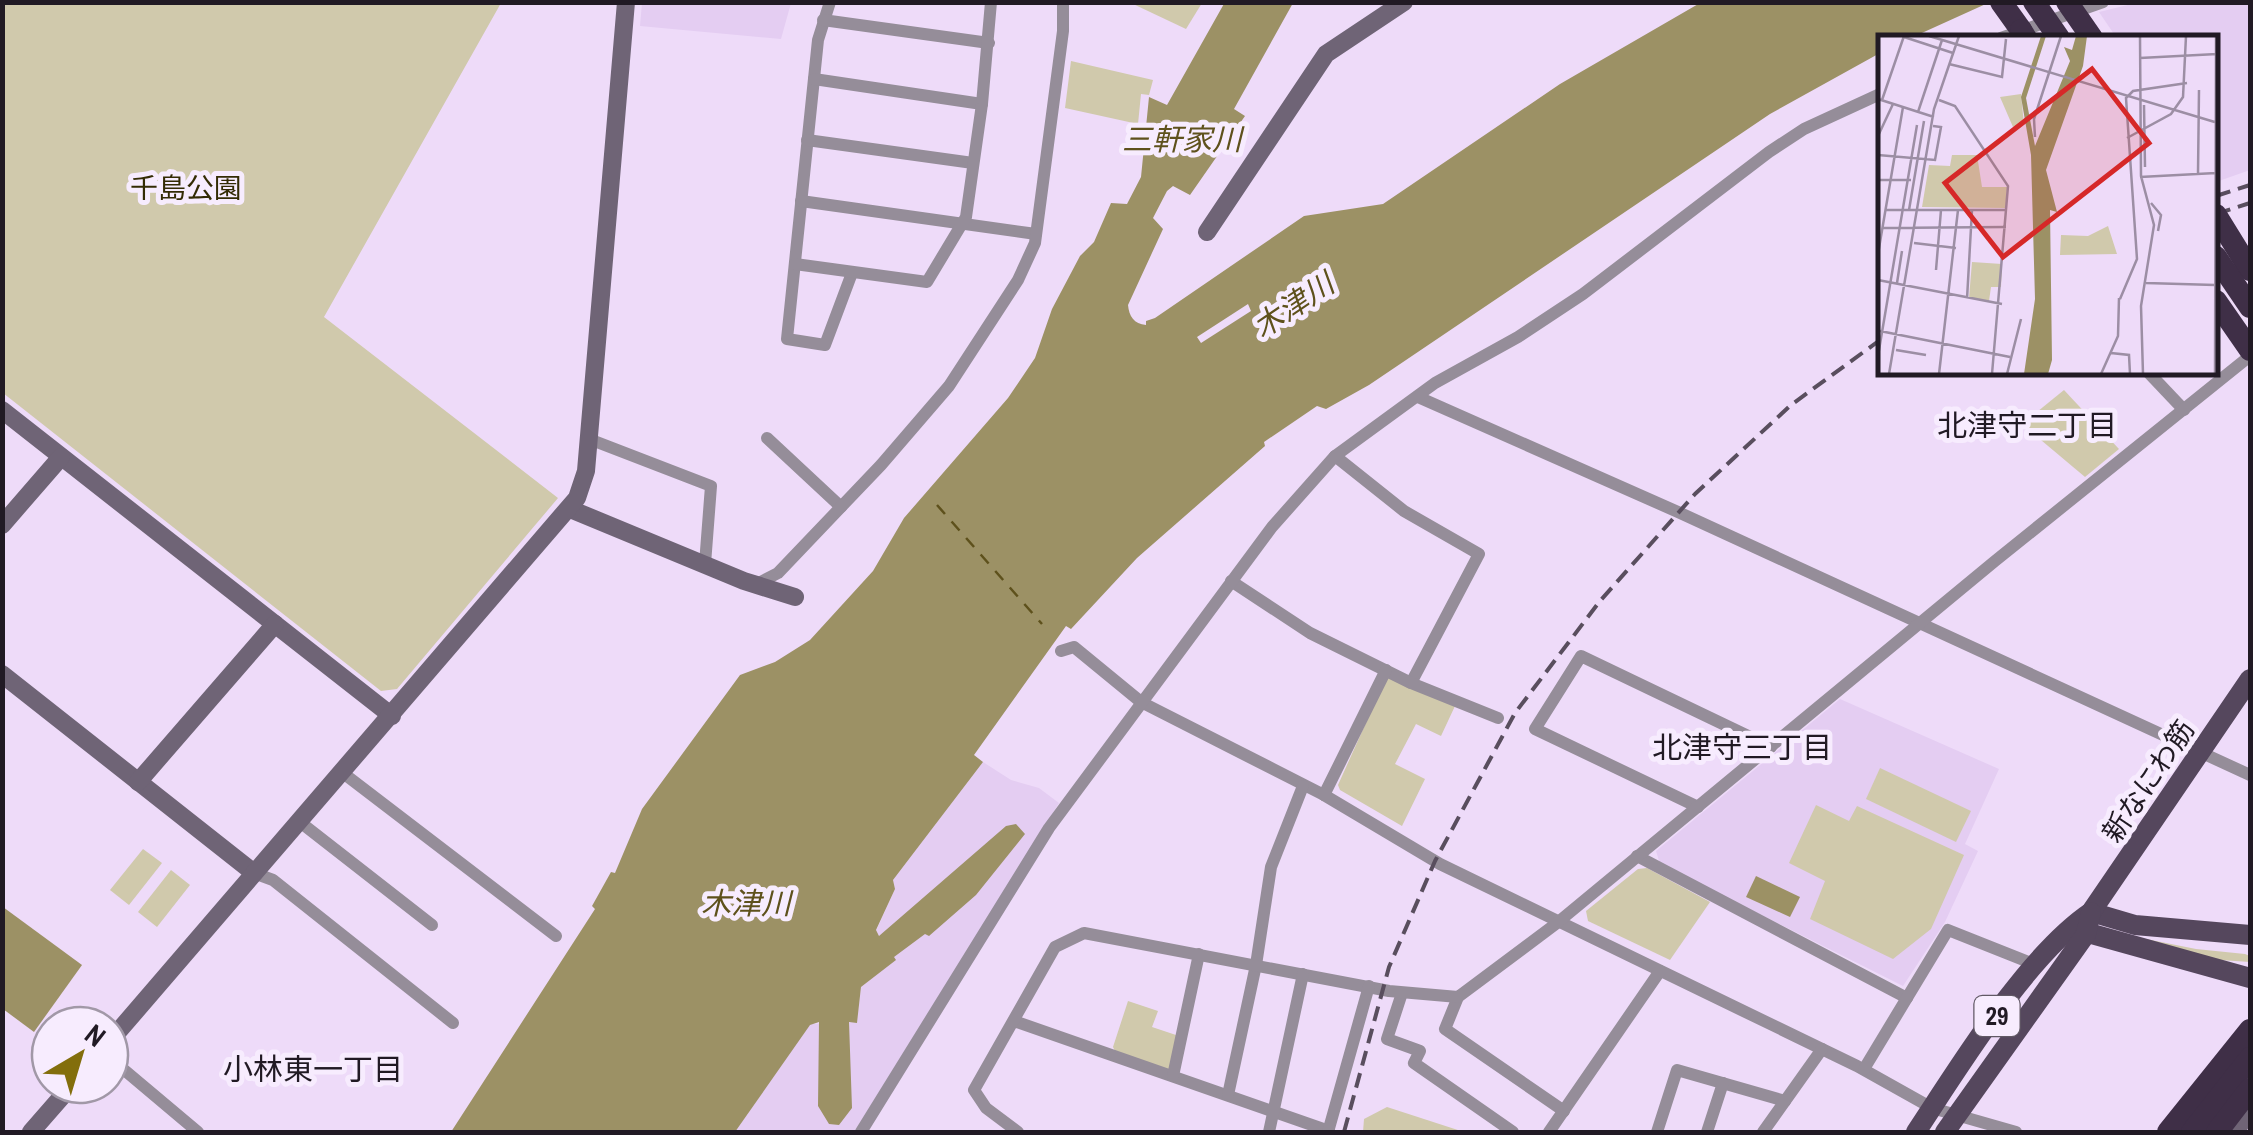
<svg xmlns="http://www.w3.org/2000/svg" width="2253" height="1135" font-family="'Archivo Narrow','Noto Sans JP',sans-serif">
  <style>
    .built { fill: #e4cdf2 }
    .green { fill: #d0c9ac }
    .water { fill: #9c9165; fill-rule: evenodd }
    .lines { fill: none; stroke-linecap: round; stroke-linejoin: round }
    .ferry { stroke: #5e511c; stroke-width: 2.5; stroke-dasharray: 12 10; stroke-linecap: butt }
    .street { stroke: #958d99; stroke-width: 12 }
    .secondary { stroke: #6f6476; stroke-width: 18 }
    .primary { stroke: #55475d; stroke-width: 20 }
    .highway { stroke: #3f2f47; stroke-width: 22 }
    .rail { stroke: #594e5e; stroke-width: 4; stroke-dasharray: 15 8; stroke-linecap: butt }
    .highway-bridge { stroke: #3f2f47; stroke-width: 22 }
    .labels { text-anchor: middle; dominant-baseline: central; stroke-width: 10; stroke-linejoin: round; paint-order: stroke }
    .shield { fill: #f7ecfe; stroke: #615965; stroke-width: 2.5 }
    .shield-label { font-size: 25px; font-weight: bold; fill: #211a24 }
    .park-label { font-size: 28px; fill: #332b04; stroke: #f7ecfe }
    .street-label { font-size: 28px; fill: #211a24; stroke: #f7ecfe }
    .water-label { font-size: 30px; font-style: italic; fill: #5e511c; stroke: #f7ecfe }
    .neighbourhood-label { font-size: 30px; fill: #211a24; stroke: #f7ecfe }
    .inset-road { fill: none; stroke: #9c8ea4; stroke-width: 2.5 }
    .view { fill: #d62828; fill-opacity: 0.15; stroke: #d62828; stroke-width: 5 }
    .inset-edge { fill: none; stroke: #211a24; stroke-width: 5 }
  </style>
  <rect width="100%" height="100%" fill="#eedbf9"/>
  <g class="built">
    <path d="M2140,2L2250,3V170L2216,182V38L2116,37L2099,12Z"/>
    <path d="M642,3V2L791,3L781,39L640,26Z"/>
    <path d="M1840,699L1999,769L1965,844L1978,851L1945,922L1903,986L1660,864L1656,851Z"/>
    <path d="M983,762L1011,780L1039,788L1059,803L854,1132H735L810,1024L857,1022L861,987L895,960L876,931L895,889L893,880Z"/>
  </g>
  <g class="green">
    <path d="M2,3H501L324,317L558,498L397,689L381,691L3,393Z"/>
    <path d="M1131,3H1202L1186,29Z"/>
    <path d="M1071,61L1153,80L1149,95L1141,94L1138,124L1065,108Z"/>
    <path d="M2064,390L2119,449L2085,477L2022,424Z"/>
    <path d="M1387,676L1455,706L1441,736L1416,724L1395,764L1425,779L1402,826L1340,790L1338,785Z"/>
    <path d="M1880,768L1971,811L1956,842L1866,799Z"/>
    <path d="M1816,805L1849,821L1857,806L1964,855L1931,929L1893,959L1810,919L1825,881L1789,863Z"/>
    <path d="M143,849L162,863L129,905L110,890Z"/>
    <path d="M1647,868L1710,902L1670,960L1588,921L1586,911L1638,869Z"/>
    <path d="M171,870L190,885L157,927L138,912Z"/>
    <path d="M2126,935L2196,949L2245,954L2250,956V962L2220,960Z"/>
    <path d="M1128,1001L1158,1011L1152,1027L1179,1036L1171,1072L1116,1053L1113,1047Z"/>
    <path d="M1387,1107L1464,1132H1363L1364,1119Z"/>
  </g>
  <g class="water">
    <path d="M1225,2L1293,3L1234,109L1245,116L1190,195L1173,186L1167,191L1153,218L1163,229L1128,305C1129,316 1134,324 1146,325V321L1155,318L1304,216L1383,204L1560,84L1700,3H1988L1913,37L1880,38V53L1770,114L1369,385L1326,409L1317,406L1264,442L1265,446L1137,558L1071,629L1066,626L974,755L983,762L893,880L895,889L876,930L879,936L1006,826L1016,824L1025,834L976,895L929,936L925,934L894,957L896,960L861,987L857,1023L849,1022L852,1108L839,1125L829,1124L818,1106L819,1022L810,1025L735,1132H451L595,909L592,906L611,872L615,873L642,809L740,675L775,662L810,640L873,571L904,518L1008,398L1035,358L1052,309L1080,256L1094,242L1111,203L1127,204L1141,177L1149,97L1167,105ZM1248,304L1251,311L1201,343L1197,337Z"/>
    <path d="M1756,876L1800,897L1790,917L1746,897Z"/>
    <path d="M3,907L82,965L34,1032L3,1009Z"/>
  </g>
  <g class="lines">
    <path class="ferry" d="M937,505L1042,624"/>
    <g class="street">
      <path d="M830,2L818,40L787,339L825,345L852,273"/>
      <path d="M823,20L989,43"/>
      <path d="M2001,38L2103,2"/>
      <path d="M814,79L982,104"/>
      <path d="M807,140L973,163"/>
      <path d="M801,201L1036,234"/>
      <path d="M795,264L927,282L966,217L982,104L991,2"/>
      <path d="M2148,372L2184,410"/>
      <path d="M1418,397L1678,512L2250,775"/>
      <path d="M767,438L841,507"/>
      <path d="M589,439L711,486L705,564"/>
      <path d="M1335,456L1404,511L1479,554L1411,683"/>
      <path d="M1231,581L1310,633L1411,683L1498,718"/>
      <path d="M757,584L778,573L881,465L949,386L1018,280L1035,243L1063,31V2"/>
      <path d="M1061,651L1074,647L1141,702L1324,795L1440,864L1857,1066L1932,1108L2016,1132"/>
      <path d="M343,773L556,936"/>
      <path d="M1324,795L1386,670"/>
      <path d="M1698,807L1535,729L1581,656L1771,747"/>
      <path d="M300,822L432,925"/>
      <path d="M1637,856L1907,998"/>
      <path d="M254,873L273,880L453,1023"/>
      <path d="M1402,993L1387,1039L1420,1051L1414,1063L1513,1132"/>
      <path d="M1458,997L1445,1029L1564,1111"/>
      <path d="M1014,1021L1329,1131"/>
      <path d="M110,1058L198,1132"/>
      <path d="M1864,1069L1948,930L2036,965"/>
      <path d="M1173,1076L1199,954"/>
      <path d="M1228,1095L1256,965L1271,867L1303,786"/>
      <path d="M861,1132L1049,828L1272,527L1335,456L1435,383L1518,337L1583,294L1769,152L1804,129L1880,94"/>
      <path d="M1018,1132L986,1108L974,1090L1055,947L1084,933L1389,991L1458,997L1557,923L1995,561L2250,356"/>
      <path d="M1269,1132L1303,974"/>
      <path d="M1328,1132L1369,986"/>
      <path d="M1549,1132L1660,971"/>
      <path d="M1657,1132L1677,1070L1785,1101"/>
      <path d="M1707,1132L1723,1083"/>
      <path d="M1763,1132L1822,1049"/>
    </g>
    <g class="secondary">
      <path d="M1207,232L1326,54L1404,2"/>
      <path d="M2,410L392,716"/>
      <path d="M570,509L744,581L795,597"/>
      <path d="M2,525L61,457"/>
      <path d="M2,674L254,873"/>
      <path d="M138,782L275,624"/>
      <path d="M110,1041L577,498L586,471L626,2"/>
      <path d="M31,1132L72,1085"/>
      <path d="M2235,1132L2250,1109"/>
    </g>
    <g class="primary">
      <path d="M2091,912L2135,925L2250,935"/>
      <path d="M2074,929L2250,978"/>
      <path d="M1916,1132C1959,1067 2027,955 2091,912L2250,679"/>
      <path d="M1945,1132L2086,934L2091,912"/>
    </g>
    <g class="highway">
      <path d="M2001,2L2021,30"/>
      <path d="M2216,301L2250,350"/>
      <path d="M2168,1132L2250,1030"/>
      <path d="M2192,1132L2250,1058"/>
      <path d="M2217,1132L2250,1089"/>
    </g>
    <g class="rail">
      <path d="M2216,196L2250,185"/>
      <path d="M2216,214L2250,203"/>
      <path d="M1344,1132L1389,967L1435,861L1515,713L1600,601L1695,494L1791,405L1880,340"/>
    </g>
    <g class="highway-bridge">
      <path d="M2034,2L2059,38"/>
      <path d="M2067,2L2092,38"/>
      <path d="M2021,30L2026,38"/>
      <path d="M2216,215L2250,270"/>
      <path d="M2216,257L2250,307"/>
    </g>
  </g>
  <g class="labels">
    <rect class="shield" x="1974.5" y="996" width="45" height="40" rx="8"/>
    <g class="shield-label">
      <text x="1997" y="1016">29</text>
    </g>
    <g class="park-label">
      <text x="186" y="188">千島公園</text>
    </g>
    <g class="street-label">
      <text transform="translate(2148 781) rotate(-56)">新なにわ筋</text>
    </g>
    <g class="water-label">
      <text x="1182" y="139">三軒家川</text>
      <text transform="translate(1293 305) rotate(-34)">木津川</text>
      <text x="746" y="903">木津川</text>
    </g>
    <g class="neighbourhood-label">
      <text x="2027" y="425">北津守二丁目</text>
      <text x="1742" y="747">北津守三丁目</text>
      <text x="313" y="1069">小林東一丁目</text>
    </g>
  </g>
  <g transform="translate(1878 35)">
    <rect width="340" height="340" fill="#eedbf9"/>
    <path d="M143,59L146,90L135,92L122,62ZM74,120H99L104,152H129L128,173L44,172L51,130L72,131ZM230,191L239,219L182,220L183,200L210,201ZM94,227L124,229L123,252H113L111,266L91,263Z" fill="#d0c9ac"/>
    <path d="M163,1H168L148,63L157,111L192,26L186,12L194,15L198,1H209L205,31L168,135L179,177L172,175L174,325L170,339H146L157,264L153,120L143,62Z" fill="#9c9165"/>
    <path class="inset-road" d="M51,1L340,88M262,1L263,141L276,190L263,271L265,339M26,2L75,18M262,23L339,19M71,29L124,42L128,4M0,64L56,82M4,65L26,1M61,65L77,71L130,151L114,339M266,70L267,132M40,77L64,5M0,101L15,69M157,102L156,84L183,1M249,103L293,79L305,62L308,1M0,120L57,125L63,92L55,91M320,138L321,55M262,142L338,138M0,145H33M273,168L283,180L280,196M7,175H129M31,175L46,86M4,193L128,192M36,208L78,213M0,219L25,72M58,235L63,175M0,245L124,269M19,248L24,216M268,248L337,250M89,264L94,175M242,264L259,224L248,63L255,56L309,48M2,296L132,322M18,315L48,320M233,318L251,320L252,339M0,321L39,90M11,339L56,74L81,1M61,339L80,175M129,339L143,284M223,339L240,301L241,263M337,339L338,1"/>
    <path class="view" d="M214,34L271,108L125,222L67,148Z"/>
    <rect width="340" height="340" class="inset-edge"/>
  </g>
  <rect width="2253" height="1135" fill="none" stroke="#211a24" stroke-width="10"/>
  <g transform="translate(80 1055) rotate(38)"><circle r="48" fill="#f7ecfe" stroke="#a198a7" stroke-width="2.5"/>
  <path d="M0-8L18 38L0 25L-18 38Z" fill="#836e0c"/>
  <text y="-15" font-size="28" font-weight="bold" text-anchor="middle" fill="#211a24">N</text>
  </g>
</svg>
